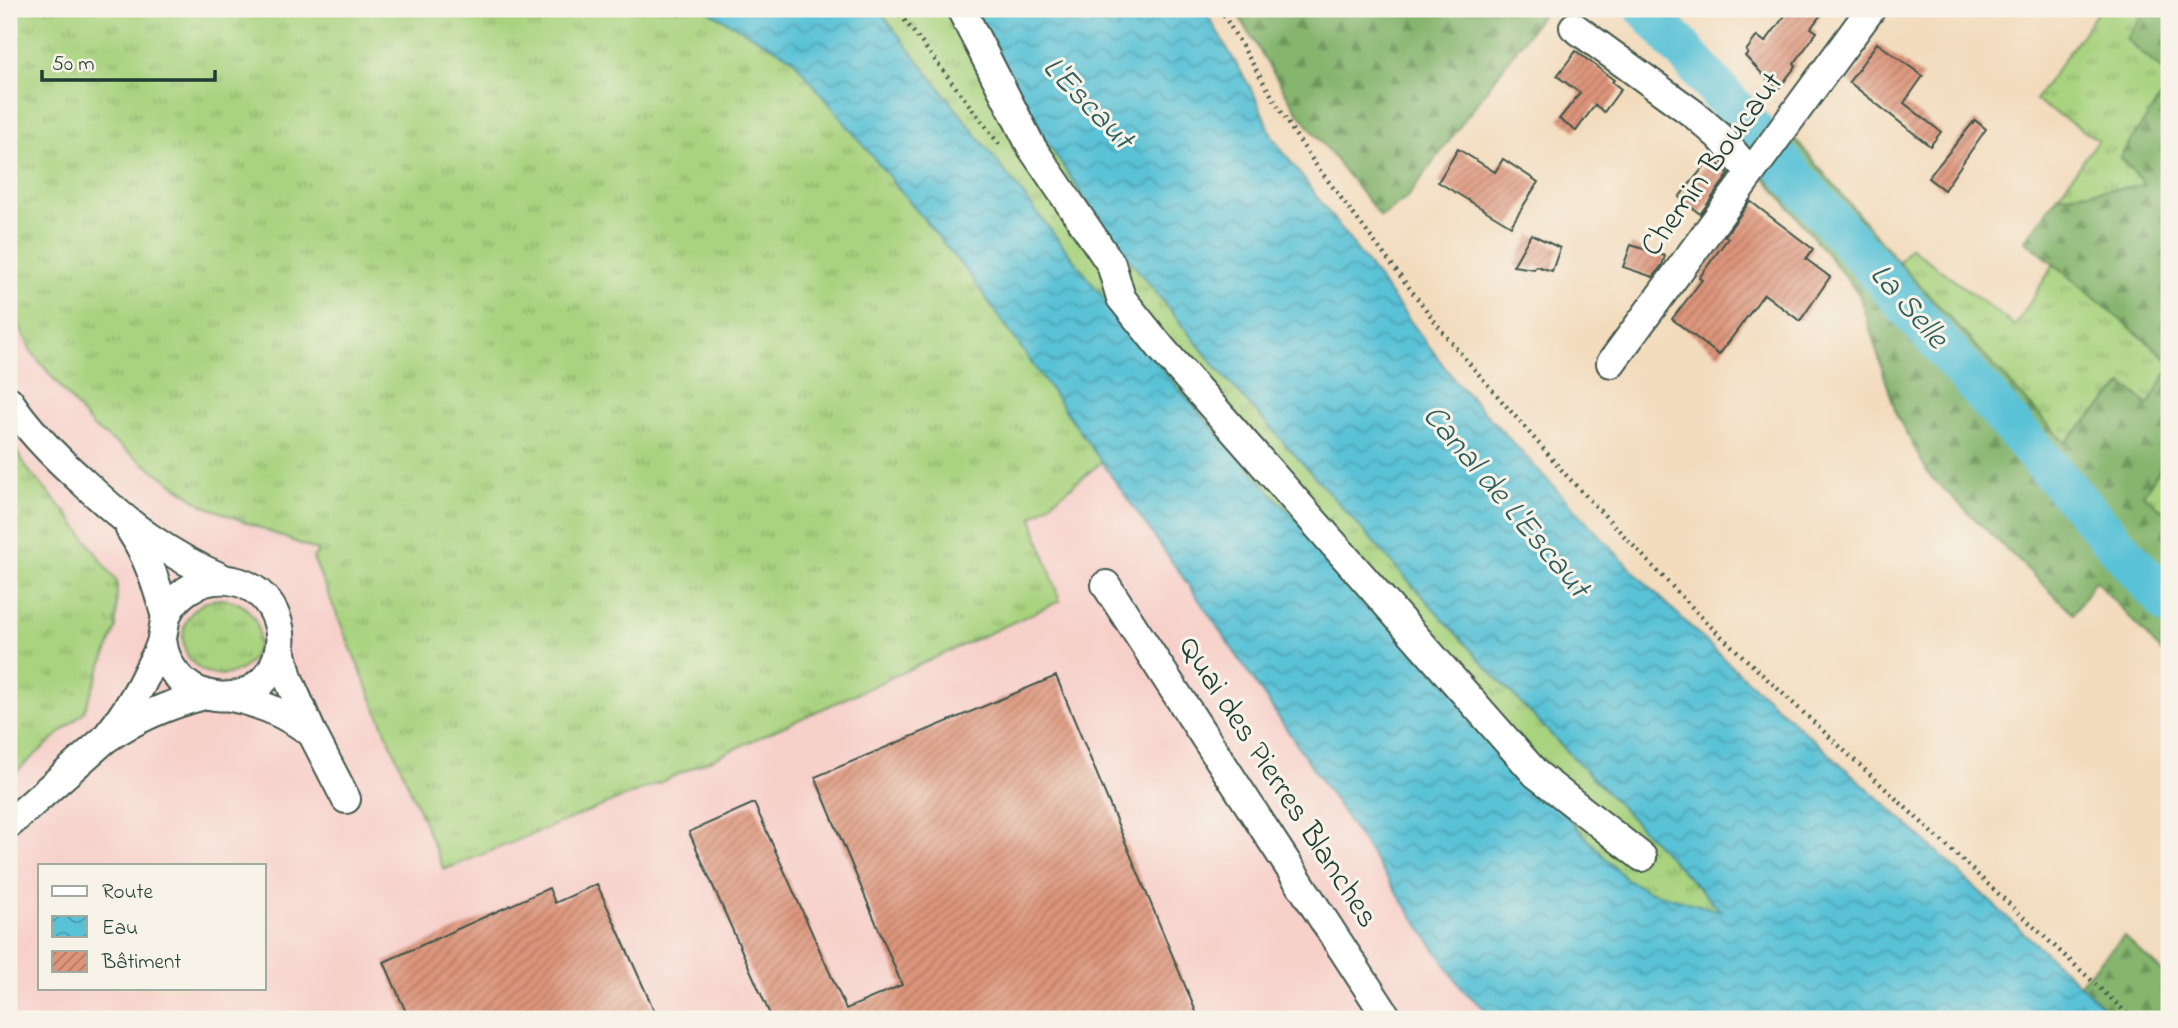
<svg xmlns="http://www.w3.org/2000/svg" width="2178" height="1028" font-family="'Indie Flower',sans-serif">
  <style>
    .built { fill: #f7d0ca; fill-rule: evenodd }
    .grass { fill: url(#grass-tufts); stroke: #64885a; stroke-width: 2 }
    .forest { fill: url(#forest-firs); stroke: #527951; stroke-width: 2 }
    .water { fill: url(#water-waves); stroke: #3c8086; stroke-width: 2 }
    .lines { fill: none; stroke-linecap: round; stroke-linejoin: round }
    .river { stroke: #5ac2d7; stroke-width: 42 }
    .building { fill: url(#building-hatch) }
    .minor-casing { stroke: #3f5549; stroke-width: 32 }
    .path { stroke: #3f5549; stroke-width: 4.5; stroke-dasharray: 2 5; stroke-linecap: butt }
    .minor { stroke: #fff; stroke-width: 28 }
    .labels { text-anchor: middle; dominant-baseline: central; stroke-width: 6; stroke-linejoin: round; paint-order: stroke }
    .street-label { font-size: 32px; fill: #1f3d34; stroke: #f7f3e8 }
    .water-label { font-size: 33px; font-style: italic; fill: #2e5e5d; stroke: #f7f3e8 }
  </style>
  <defs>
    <pattern id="grass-tufts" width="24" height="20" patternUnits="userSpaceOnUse" patternTransform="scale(1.75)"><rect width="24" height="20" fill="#a9d37f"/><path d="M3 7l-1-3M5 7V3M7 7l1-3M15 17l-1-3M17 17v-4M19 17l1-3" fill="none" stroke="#89ac69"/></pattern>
    <pattern id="forest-firs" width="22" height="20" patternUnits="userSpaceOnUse" patternTransform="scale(1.75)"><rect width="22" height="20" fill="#86b56e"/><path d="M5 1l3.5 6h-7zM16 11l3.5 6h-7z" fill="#6d945b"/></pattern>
    <pattern id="water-waves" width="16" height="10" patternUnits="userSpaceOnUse" patternTransform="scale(1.75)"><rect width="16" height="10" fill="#5ac2d7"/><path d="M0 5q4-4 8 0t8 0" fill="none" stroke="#4a9faf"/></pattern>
    <pattern id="building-hatch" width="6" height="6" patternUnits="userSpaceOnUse" patternTransform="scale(1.75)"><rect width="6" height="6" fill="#dd947a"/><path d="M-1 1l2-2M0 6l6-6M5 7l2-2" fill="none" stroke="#b37a65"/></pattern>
  </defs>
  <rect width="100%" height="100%" fill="#f7f3e8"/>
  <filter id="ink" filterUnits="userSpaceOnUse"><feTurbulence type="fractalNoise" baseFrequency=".0143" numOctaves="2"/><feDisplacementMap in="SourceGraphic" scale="14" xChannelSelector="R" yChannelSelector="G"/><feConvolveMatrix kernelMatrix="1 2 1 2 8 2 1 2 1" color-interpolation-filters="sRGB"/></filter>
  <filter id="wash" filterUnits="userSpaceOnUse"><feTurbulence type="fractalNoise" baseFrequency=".00686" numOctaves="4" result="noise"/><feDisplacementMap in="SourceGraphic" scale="28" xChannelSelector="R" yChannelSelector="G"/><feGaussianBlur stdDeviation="1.57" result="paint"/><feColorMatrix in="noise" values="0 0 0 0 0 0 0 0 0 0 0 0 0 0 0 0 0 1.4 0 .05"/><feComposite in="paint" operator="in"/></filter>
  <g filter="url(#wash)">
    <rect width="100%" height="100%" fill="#f3dcbe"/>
    <path class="built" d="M9,9L1060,600L1032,518L1102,462L1206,610L1462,989L1496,1019H9ZM40,865H264V988H40Z"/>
    <g class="grass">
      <path d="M9,9H705L792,58L972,278L1102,462L1032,518L1060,601L661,782L444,870L313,558L318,551L203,505L93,427L31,351L9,302Z"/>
      <path d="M878,9H972L1045,139L1104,228L1221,373L1491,672L1722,912L1648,891L1627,880L1608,861L1218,434L1131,333Z"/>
      <path d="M2100,9H2147L2127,39L2169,76V85L2120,157L2146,185L2058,196L2098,140L2035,100Z"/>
      <path d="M1910,247L2015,326L2054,264L2169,360V370L2148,406L2122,385L2065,443L1899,263Z"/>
      <path d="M9,439L29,471L70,517L117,582L116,628L84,712L9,778Z"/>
      <path d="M2169,455V515L2142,495Z"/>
      <circle cx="221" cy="637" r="38"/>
    </g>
    <g class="forest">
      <path d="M1247,9H1546L1407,198L1381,217L1296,110L1238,15Z"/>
      <path d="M2147,9H2169V76L2126,39Z"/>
      <path d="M2169,85V360L2025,240L2058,196L2146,185L2120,157Z"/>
      <path d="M1796,140L1899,263L2065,443L2123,384L2148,405L2169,370V455L2143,495L2169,515V660L2095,580L2074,614L1929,475L1897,416L1859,294L1763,175Z"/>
      <path d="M2124,936L2169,978V1019H2117L2079,984Z"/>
    </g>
    <path class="water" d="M705,9H878L1131,333L1218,434L1608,861L1627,880L1648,891L1721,911L1491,672L1221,373L1104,228L1045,139L972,9H1204L1254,94L1273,138L1456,382L1629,567L1726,661L1884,803L2117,1019H1496L1462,989L1206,610L972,278L792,58Z"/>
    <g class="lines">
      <path class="river" d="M1647,9L2169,605"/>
    </g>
    <g id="blocks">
      <g class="building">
        <path d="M1790,9H1825L1811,28L1817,32L1794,64L1796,66L1779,88L1768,80L1745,56L1748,53L1746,51L1757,36L1765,42Z"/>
        <path d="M1877,43L1923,76L1904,103L1941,132L1930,146L1849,82Z"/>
        <path d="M1576,51L1614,80L1612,82L1621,89L1604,112L1595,105L1576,131L1559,119L1580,93L1557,76Z"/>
        <path d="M1975,120L1986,129L1944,190L1928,178Z"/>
        <path d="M1458,149L1495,172L1503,159L1538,182L1511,226L1438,182Z"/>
        <path d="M1711,158L1729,174L1700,214L1679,197Z"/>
        <path d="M1750,201L1813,249L1806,259L1830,277L1800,321L1764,294L1719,355L1672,319L1702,280L1699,278L1728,238L1725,236Z"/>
        <path d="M1531,234L1560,248L1552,271L1536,266L1534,269L1513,266Z"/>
        <path d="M1631,245L1665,256L1662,265L1653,277L1623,267Z"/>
        <path d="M1056,676L1199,1019H772L689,832L754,803L846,1009L902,985L815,777Z"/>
        <path d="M597,884L658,1019H409L384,962L549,888L555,903Z"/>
      </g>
    </g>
  </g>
  <g filter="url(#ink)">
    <use href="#blocks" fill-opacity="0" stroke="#3f5549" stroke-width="2"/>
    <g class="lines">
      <defs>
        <g id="minor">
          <path d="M961,9L1032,148L1111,264L1121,298L1162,349L1536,774L1642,857"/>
          <path d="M1574,27L1695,115L1720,137L1750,172"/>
          <path d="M1611,363L1871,9"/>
          <path d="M9,401C29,431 55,457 82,481C126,523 167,555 224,579"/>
          <path d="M130,529C148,556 157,586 166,617"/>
          <path d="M1106,585L1388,1019"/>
          <path d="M280,646L288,678L312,733L346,799"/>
          <path d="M231,697C261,703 288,715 312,733"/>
          <path d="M105,739C123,717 138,693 150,667C154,658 161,648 162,638C164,629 164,620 168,612C186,577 235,568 263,597C275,609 282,628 280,645C270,717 171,712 162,640"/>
          <path d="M9,824L105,739C135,719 169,704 205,695"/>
        </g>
      </defs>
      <use href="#minor" class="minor-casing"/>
      <g class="path">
        <path d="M896,9L999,144"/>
        <path d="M1220,9L1294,133L1316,165L1449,340L1566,475L1708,624L2133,1019"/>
      </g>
      <use href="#minor" class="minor"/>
    </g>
  </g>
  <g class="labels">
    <g class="street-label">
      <text transform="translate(1713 165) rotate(-54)">Chemin Boucaut</text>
      <text transform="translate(1277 783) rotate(57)">Quai des Pierres Blanches</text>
    </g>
    <g class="water-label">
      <text transform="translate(1087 104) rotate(46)">L'Escaut</text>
      <text transform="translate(1908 307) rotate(49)">La Selle</text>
      <text transform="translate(1505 502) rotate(50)">Canal de L'Escaut</text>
    </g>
  </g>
  <rect width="2178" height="1028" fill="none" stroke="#f7f3e8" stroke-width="35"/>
  <rect x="38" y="864" width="228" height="126" fill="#f7f3e8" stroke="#a1aaa0" stroke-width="2"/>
  <rect x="52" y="886" width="35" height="10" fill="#ffffff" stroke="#a1aaa0" stroke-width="2"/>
  <text x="102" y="898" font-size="21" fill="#1f3d34">Route</text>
  <rect x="52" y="916" width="35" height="21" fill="url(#water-waves)" stroke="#a1aaa0" stroke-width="2"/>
  <text x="102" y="934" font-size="21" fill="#1f3d34">Eau</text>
  <rect x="52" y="951" width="35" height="21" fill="url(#building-hatch)" stroke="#a1aaa0" stroke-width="2"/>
  <text x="102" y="968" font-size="21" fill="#1f3d34">Bâtiment</text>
  <path d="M42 70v10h173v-10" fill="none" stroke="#1f3d34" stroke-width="3.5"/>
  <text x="52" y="70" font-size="21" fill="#1f3d34" stroke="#f7f3e8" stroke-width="5" paint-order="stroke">50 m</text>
</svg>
